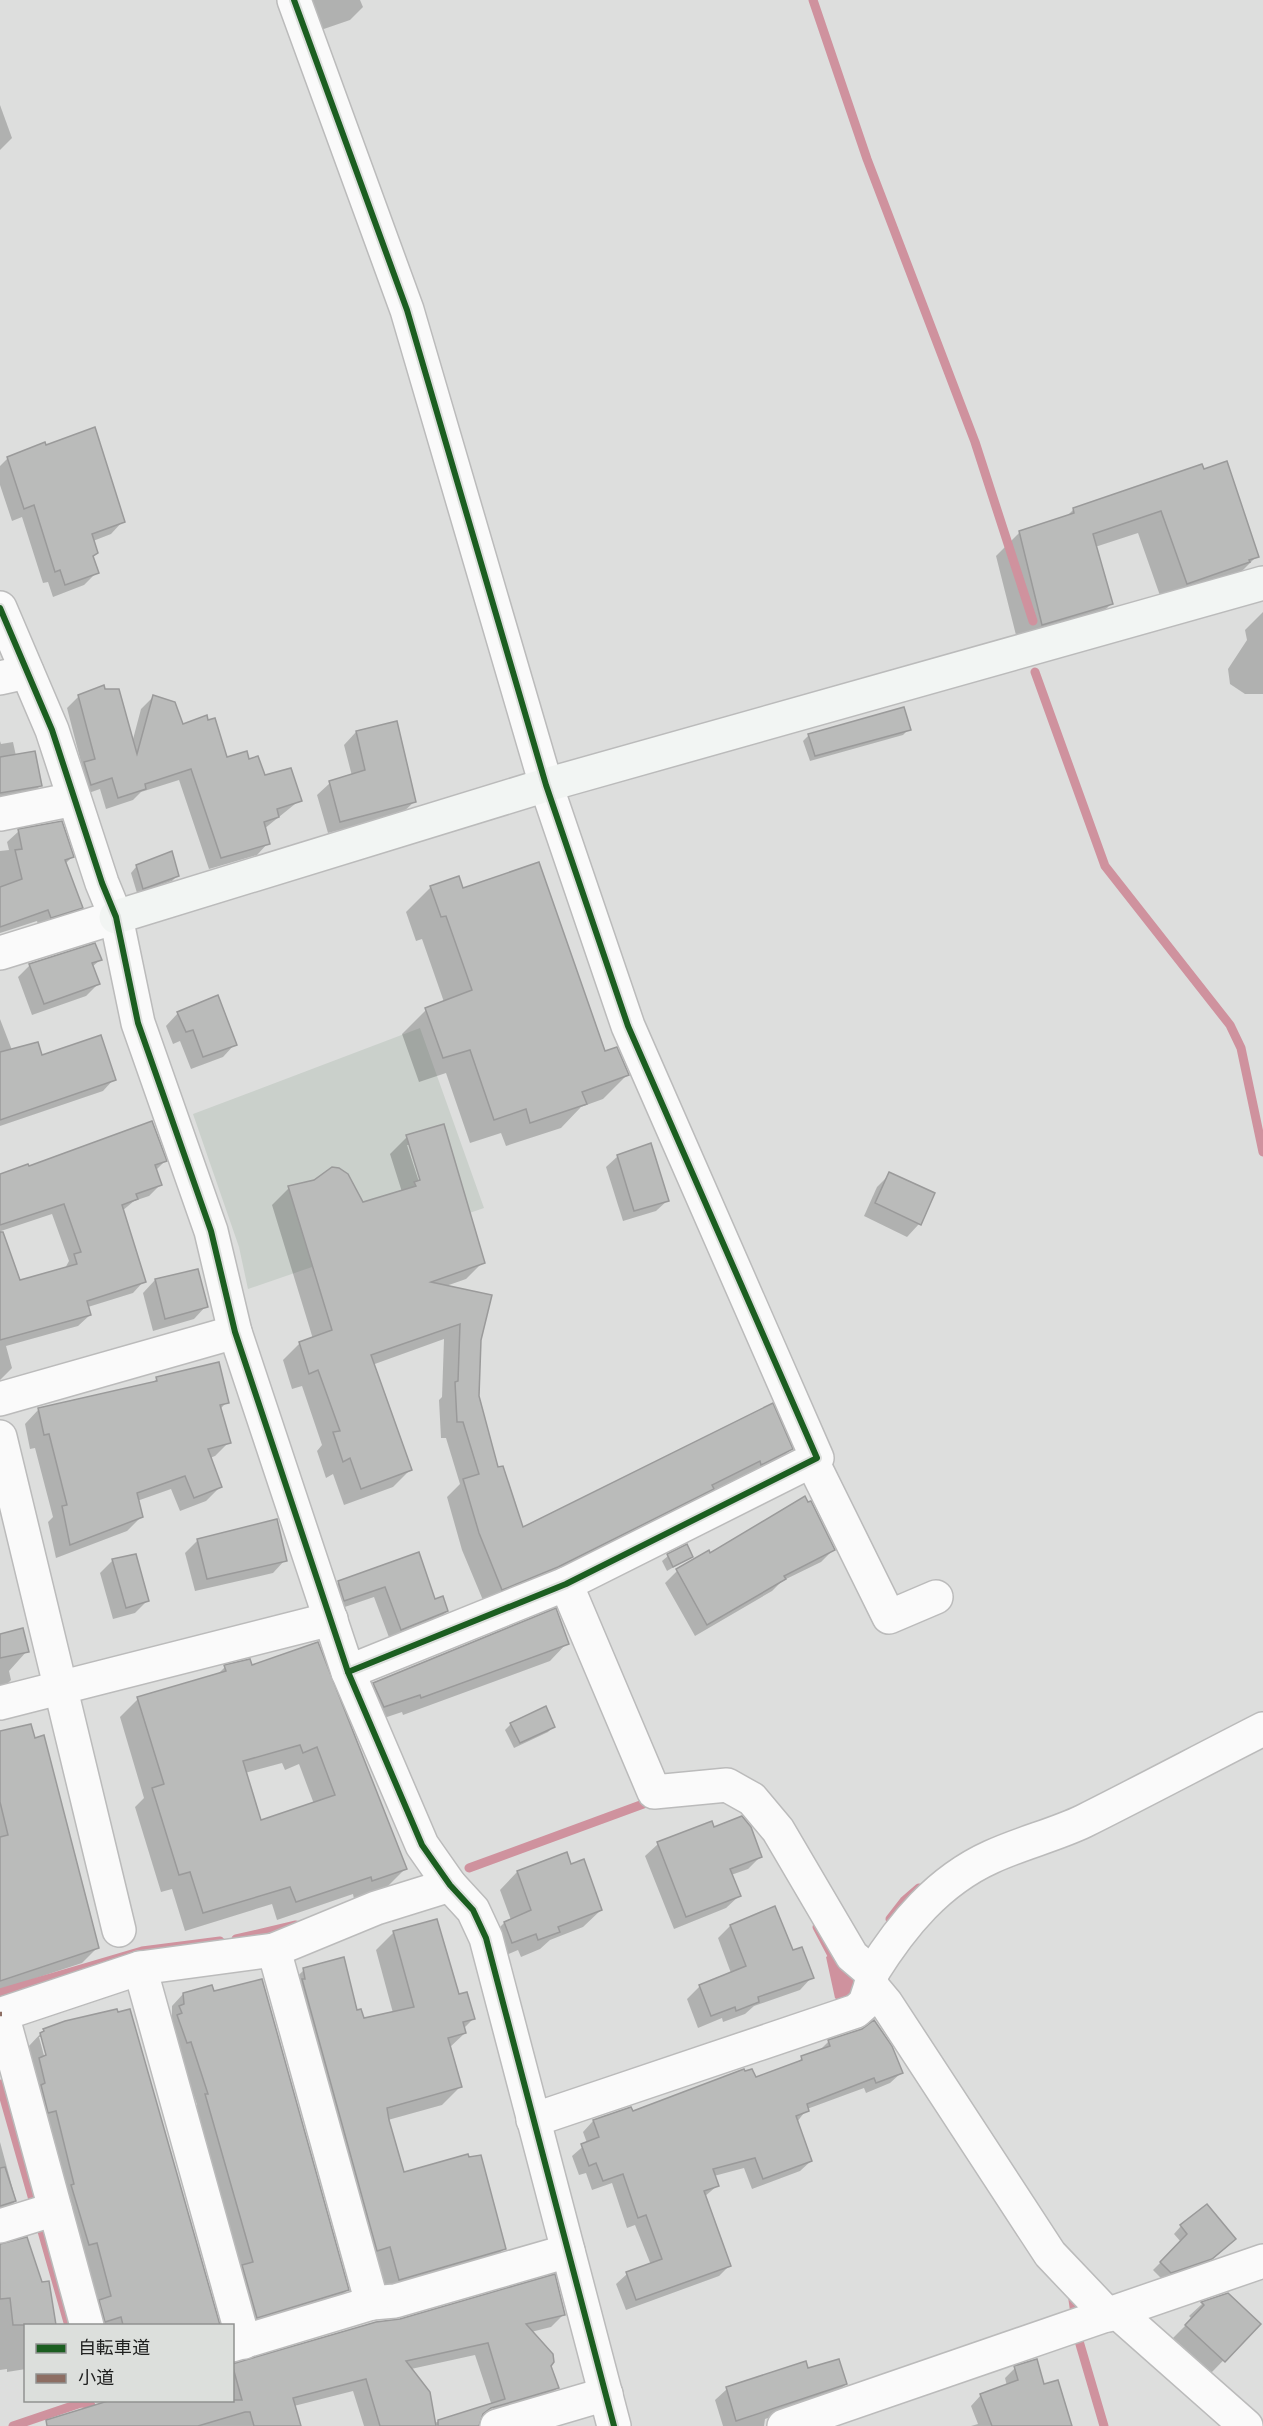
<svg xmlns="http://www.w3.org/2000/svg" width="1263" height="2426" font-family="'PT Sans','Noto Sans JP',sans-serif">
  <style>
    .built { fill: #cad0cb }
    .water { fill: #cf929e }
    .shadow { fill: #0003; fill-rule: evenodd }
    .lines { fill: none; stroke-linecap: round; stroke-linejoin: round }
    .stream { stroke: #cf929e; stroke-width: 9 }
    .building { fill: #babbba; stroke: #9a9a9a; stroke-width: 1.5; fill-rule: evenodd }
    .street-casing { stroke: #bbb; stroke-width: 36 }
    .secondary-casing { stroke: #bbb; stroke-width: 36 }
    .street { stroke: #fafafa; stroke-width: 33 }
    .secondary { stroke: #f2f5f3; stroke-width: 33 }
    .quiet { stroke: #8d6e63; stroke-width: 4.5; stroke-dasharray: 9 4.5; stroke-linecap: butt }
    .cycleway-casing { stroke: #dcdfdc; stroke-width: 10 }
    .cycleway { stroke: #1b5e20; stroke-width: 6 }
  </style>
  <rect width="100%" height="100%" fill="#dddedd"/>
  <path class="built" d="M420,1028L484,1208L248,1289L239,1247L193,1114Z"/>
  <path class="water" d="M837,1950L864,1977L843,2005L835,1998L826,1957Z"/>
  <g class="shadow">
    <path d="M303,0H360L363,7L350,20L318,31Z"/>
    <path d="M0,105L12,138L0,150Z"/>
    <path d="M8,458L123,521L111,534L93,541L97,553L92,557L97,572L84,585L53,597L48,582L43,583L22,517L12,521L0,485V466Z"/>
    <path d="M1201,466L1257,556L1234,579L1164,607L1138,533L1095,547L1111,604L1088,627L1019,647L996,556L1019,533L1065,518L1073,510Z"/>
    <path d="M1263,612V694H1245L1230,684L1228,669L1247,640L1245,630Z"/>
    <path d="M79,696L132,743L141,709L153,697L182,725L226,758L248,760L264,777L300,800L264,829L268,843L257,855L209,869L179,780L141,792L133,800L106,809L100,789L80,796L73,775L82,766L67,708Z"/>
    <path d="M909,729L903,735L810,761L803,741L809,735Z"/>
    <path d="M356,732L414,802L401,814L328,833L317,795L330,783L352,776L344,745Z"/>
    <path d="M0,741L1,744L13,742L16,756L40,786L29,797L0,803Z"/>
    <path d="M19,831L72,857L65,864L81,907L70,919L39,928L37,921L0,933V851L9,850L7,842Z"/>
    <path d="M136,867L178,875L172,881L137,893L131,873Z"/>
    <path d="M431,887L462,890L604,1053L627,1075L603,1099L581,1107L561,1128L506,1146L501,1133L470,1143L446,1073L419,1082L402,1034L426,1010L444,1002L422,939L416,941L406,912Z"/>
    <path d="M100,960L92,967L98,984L86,996L32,1015L18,977L30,965Z"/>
    <path d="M178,1013L235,1044L223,1057L191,1069L180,1041L173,1044L166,1026Z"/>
    <path d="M0,1019L12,1050L114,1079L103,1091L0,1126Z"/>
    <path d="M151,1123L165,1161L156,1170L160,1185L149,1196L134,1201L122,1211L144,1281L133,1293L88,1307L90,1315L78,1326L6,1346L12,1368L0,1380V1176ZM52,1214L69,1261L64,1270L20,1282L1,1231Z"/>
    <path d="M407,1137L483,1262L466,1279L446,1286L480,1340L478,1396L497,1469L522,1529L791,1449L774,1466L742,1477L705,1496L695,1505L485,1605L462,1550L447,1497L460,1484L446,1438H441L439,1400L442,1397L444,1339L372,1365L410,1470L393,1487L344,1505L333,1474L326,1478L317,1451L322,1445L302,1386L292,1389L283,1360L300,1343L313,1339L272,1205L289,1188L362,1204L402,1192L390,1154ZM407,1145H411L423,1187L421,1188Z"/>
    <path d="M618,1156L668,1200L656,1211L623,1221L606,1167Z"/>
    <path d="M890,1174L919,1224L907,1237L864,1216L877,1187Z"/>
    <path d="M155,1280L206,1306L194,1319L153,1331L143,1293Z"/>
    <path d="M157,1379L227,1402L220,1409L229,1442L215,1456L210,1458L221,1486L206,1501L180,1511L171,1489L137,1501L141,1517L127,1531L56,1558L48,1522L53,1517L35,1448L30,1449L25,1424L39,1409L151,1384Z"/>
    <path d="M198,1540L285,1560L273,1573L195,1591L185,1553Z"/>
    <path d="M833,1550L821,1562L782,1581L772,1591L695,1636L665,1583L677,1571L708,1552L710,1555Z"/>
    <path d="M418,1554L435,1600L447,1611L436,1622L390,1640L374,1597L333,1611L328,1594L338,1583Z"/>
    <path d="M135,1555L148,1600L135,1613L113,1619L100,1573L112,1561Z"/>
    <path d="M668,1556L691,1557L667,1571L662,1561Z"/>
    <path d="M0,1635L27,1651L9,1671L11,1680L0,1691Z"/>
    <path d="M567,1643L550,1661L403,1715L402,1712L366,1724L357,1702L374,1685Z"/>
    <path d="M317,1644L405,1869L387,1887L354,1899L353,1894L277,1920L272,1904L185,1931L172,1889L161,1892L135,1807L144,1798L120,1717L138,1699L217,1675L225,1667H251ZM282,1763L285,1770L299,1764L314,1804L260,1822L245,1773Z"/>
    <path d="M511,1724L554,1726L548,1732L514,1748L505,1730Z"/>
    <path d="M0,1730L98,1947L82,1963L0,1990Z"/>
    <path d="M713,1829L761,1856L748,1869L731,1875L739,1896L726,1908L674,1929L645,1856L658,1844Z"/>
    <path d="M566,1854L570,1866L601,1910L583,1927L550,1940L540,1949L521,1957L518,1950L495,1960L487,1940L504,1923L511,1920L500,1890L517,1872Z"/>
    <path d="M730,1926L792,1952L812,1977L800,1990L754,2006L745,2014L723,2022L722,2018L698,2028L687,1999L699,1987L731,1973L718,1938Z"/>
    <path d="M394,1932L473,2019L464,2028L465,2033L449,2048L460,2087L442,2105L388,2120L403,2174L504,2249L486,2267L381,2298L285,1988L304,1970L363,2020L393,2013L376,1950Z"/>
    <path d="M183,1994L347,2290L336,2302L245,2329L194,2108L197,2105L168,2019L172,2015V2006Z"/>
    <path d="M129,2011L218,2326H91L27,2072L33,2066L28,2047L44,2030ZM39,2037H42L49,2062L46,2063Z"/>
    <path d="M863,2030L901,2073L890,2083L866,2093L864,2088L807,2109L797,2122L811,2161L800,2171L752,2189L744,2168L714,2176L717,2186L704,2197L729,2266L719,2276L626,2310L616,2284L627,2274L651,2265L635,2225L627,2228L612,2183L592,2190L586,2173L579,2175L572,2156L587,2143L583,2132L593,2121L755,2079L796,2064L802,2058L819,2051L828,2042Z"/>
    <path d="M0,2142L16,2201L0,2214Z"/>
    <path d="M1181,2226L1226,2247L1203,2266L1163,2280L1153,2270L1181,2242L1174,2234Z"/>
    <path d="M0,2245L40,2283L51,2300L55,2326H26V2369L7,2372V2369L0,2370Z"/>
    <path d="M1227,2295L1259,2324L1211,2373L1173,2338L1192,2319L1189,2316L1202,2304Z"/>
    <path d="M564,2314L551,2327L531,2332L549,2366L557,2388L545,2400L495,2415L475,2355L411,2369L434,2423L476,2410L478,2426H364L353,2391L294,2406L300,2426H53L232,2400V2365Z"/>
    <path d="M1015,2368L1043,2386L1070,2426H971L978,2424L971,2406L981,2395L1007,2386L1005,2378Z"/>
    <path d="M807,2370L846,2384L834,2395L765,2419L764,2426H723L715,2400L727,2389Z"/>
  </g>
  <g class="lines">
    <g class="stream">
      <path d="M813,0L867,159L975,442L1033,621"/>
      <path d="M1035,672L1105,866L1230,1025L1241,1048L1263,1152"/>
      <path d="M469,1868L646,1803L655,1802"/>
      <path d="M890,1919L904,1901L919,1888"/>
      <path d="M817,1927L836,1963"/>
      <path d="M236,1939L296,1925"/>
      <path d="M0,1993L142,1951L220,1941"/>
      <path d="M0,2084L69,2326"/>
      <path d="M1072,2293L1079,2341L1104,2426"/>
      <path d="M13,2426L81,2403L90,2404L103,2426"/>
    </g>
  </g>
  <g class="building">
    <path d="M95,427L125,522L92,534L98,553L93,556L99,573L65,585L60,570L55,572L34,505L24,509L7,457L45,442L46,445Z"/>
    <path d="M1227,461L1259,557L1249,560L1250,562L1187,584L1161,511L1093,534L1113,604L1042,625L1019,531L1074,513L1073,508L1202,464L1204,469Z"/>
    <path d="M104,685L105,689H119L137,754L153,695L175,702L183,724L207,715L208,720L215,718L227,757L247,751L249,759L258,756L265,775L291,768L302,801L277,809L279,817L264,822L270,844L221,858L191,769L145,784L146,789L118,798L112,778L91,785L84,762L95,759L78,695Z"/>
    <path d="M904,707L911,730L815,756L808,734Z"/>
    <path d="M397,721L416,802L340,822L329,781L365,770L356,731Z"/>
    <path d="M35,751L42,786L0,793V757Z"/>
    <path d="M62,821L74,857L65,860L83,908L51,918L48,910L0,927V887L22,879L15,850L22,849L18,829Z"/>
    <path d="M172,851L179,876L143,889L136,865Z"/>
    <path d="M539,862L605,1051L617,1047L629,1075L582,1092L587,1104L530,1123L526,1109L494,1120L470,1050L443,1058L425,1008L472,990L446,916L441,917L430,886L459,876L463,888Z"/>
    <path d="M95,943L102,960L92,963L100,984L44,1004L29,964Z"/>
    <path d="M218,995L237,1045L203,1057L193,1030L186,1032L177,1012Z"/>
    <path d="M101,1035L116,1080L0,1120V1052L38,1042L42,1055Z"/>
    <path d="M152,1121L167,1161L155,1165L162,1185L136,1194L138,1199L122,1205L146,1282L87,1301L91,1315L0,1340V1232H3L20,1280L77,1264L74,1254L81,1252L64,1204L0,1225V1174L28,1164L29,1166Z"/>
    <path d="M444,1124L485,1263L431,1282L492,1295L481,1340L479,1396L498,1467L503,1466L523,1527L773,1403L793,1449L761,1465L760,1461L712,1485L714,1489L558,1567L502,1590L479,1533L463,1479L479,1474L463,1422H457L455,1382L458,1381L460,1324L371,1355L412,1470L361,1489L350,1458L343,1462L333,1432L340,1431L318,1370L309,1374L299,1342L332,1330L288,1186L314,1180L332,1167L339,1168L348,1174L363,1202L416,1186L414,1182L420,1180L406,1135Z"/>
    <path d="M651,1143L669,1201L634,1211L617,1155Z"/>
    <path d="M889,1172L935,1193L921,1225L875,1203Z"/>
    <path d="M198,1269L208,1307L165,1319L155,1279Z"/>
    <path d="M219,1362L229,1403L220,1405L231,1443L208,1449L222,1487L194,1498L185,1476L137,1493L143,1517L70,1545L62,1506L67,1505L49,1434L44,1435L38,1408L157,1381L156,1377Z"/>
    <path d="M805,1496L808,1502L811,1501L835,1550L784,1576L786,1579L707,1625L676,1569L709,1550L710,1553Z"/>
    <path d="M277,1519L287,1561L207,1579L197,1539Z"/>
    <path d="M687,1544L693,1557L673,1567L667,1554Z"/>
    <path d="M419,1552L435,1599L443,1596L448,1611L401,1630L385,1587L344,1601L338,1581Z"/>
    <path d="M136,1554L149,1601L126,1608L112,1559Z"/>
    <path d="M556,1608L569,1644L421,1698L420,1695L384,1707L373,1683Z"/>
    <path d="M23,1628L29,1652L0,1658V1634Z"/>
    <path d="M318,1642L407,1869L372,1881L371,1877L296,1902L290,1887L203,1913L190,1872L179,1875L152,1788L164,1784L137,1697L226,1671L224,1665L250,1659L252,1665ZM300,1745L303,1753L317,1747L335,1795L261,1820L243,1761Z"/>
    <path d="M546,1706L555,1727L520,1743L510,1723Z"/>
    <path d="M31,1724L35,1738L44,1735L99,1948L0,1981V1837L8,1835L0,1802V1731Z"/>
    <path d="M742,1816L751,1827L762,1857L730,1869L741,1896L686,1917L657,1842L712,1821L714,1827Z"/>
    <path d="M567,1852L571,1864L584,1859L602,1910L558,1927L560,1932L538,1940L536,1934L512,1943L504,1922L531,1910L517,1871Z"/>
    <path d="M775,1906L793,1950L802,1947L814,1978L758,1997L759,2002L736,2011L735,2007L711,2016L699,1985L746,1966L730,1925Z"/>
    <path d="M437,1919L459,1994L467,1992L475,2019L463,2022L466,2033L448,2038L462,2087L387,2108L389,2120L404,2172L468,2154L469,2157L481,2155L506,2249L399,2280L390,2247L377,2251L302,1979H305L303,1968L344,1957L357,2010L361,2009L364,2018L414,2007L393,1931Z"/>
    <path d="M262,1979L349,2290L257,2318L242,2265L253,2262L205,2094H208L191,2042L187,2043L177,2015L182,2013L179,2006L184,2004L183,1993L212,1985L214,1991Z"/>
    <path d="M117,2009L118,2012L130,2009L220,2325H123L121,2317L105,2322L99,2300L111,2296L97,2243L89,2245L71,2185L74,2184L56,2111L48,2113L41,2085L45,2083L39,2058L46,2055L40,2033L44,2031L43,2029L65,2021Z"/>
    <path d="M874,2020L892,2046L903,2073L876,2083L874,2078L807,2104L809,2111L796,2116L812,2161L763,2179L755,2158L713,2169L719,2186L704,2191L731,2266L636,2300L626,2272L662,2259L646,2215L638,2218L623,2174L603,2181L596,2163L589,2166L581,2144L599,2137L593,2120L631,2107L633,2111L744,2069L745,2071L752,2069L756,2077L802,2060L801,2056L830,2046L828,2040L862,2029Z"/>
    <path d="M5,2167L16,2201L0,2206V2168Z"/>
    <path d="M1207,2204L1236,2239L1212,2259L1171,2273L1160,2262L1187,2234L1180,2225Z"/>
    <path d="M27,2237L42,2282L49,2281L56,2325H13L10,2298L0,2299V2244Z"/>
    <path d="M555,2274L565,2315L526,2324L553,2354L554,2362L551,2366L559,2388L491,2408L483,2414L479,2426H438V2420L505,2399L488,2343L406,2361L430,2392L436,2426H380L366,2379L293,2398L301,2426H254L250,2412H245L198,2426H47L46,2420L111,2400H242L232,2364L376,2322L400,2319Z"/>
    <path d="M1228,2293L1261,2324L1225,2362L1185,2325L1204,2305L1201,2302Z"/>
    <path d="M839,2359L847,2384L736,2421L726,2387L806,2361L808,2368Z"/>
    <path d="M1037,2359L1044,2384L1058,2380L1072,2426H992L980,2394L1018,2380L1014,2366Z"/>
  </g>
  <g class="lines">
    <defs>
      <g id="street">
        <path d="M294,0L407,310L546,785L628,1026L817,1458L566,1584L348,1672"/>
        <path d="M0,608L52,730L102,883L116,917L138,1023L211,1231L235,1332L348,1672L422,1845L450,1885L473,1910L486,1938L614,2426"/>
        <path d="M0,678L27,672"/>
        <path d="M0,814L74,799"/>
        <path d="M0,953L116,917"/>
        <path d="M0,1399L235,1332"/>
        <path d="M0,1437L119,1930"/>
        <path d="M812,1461L889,1617L936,1597"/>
        <path d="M566,1584L654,1792L727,1785L752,1799L778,1830L852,1956L872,1973L871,1985L886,2003L1050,2254L1108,2315"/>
        <path d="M0,1703L331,1619"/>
        <path d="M274,1950L376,1908L450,1885"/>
        <path d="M140,1968L244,2342"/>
        <path d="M872,1973C902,1925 938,1881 991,1857C1021,1843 1055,1835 1084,1821C1144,1791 1204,1759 1263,1729"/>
        <path d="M533,2120L856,2011L865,2003L871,1985"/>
        <path d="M0,2226L55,2209"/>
        <path d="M372,2303L395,2301L568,2251"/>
        <path d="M1117,2312L1246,2426"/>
        <path d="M87,2326L2,2014L140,1968L274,1950L372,2303L232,2345"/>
        <path d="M497,2426L606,2394"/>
        <path d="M784,2426L1263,2261"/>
      </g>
      <path id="secondary" d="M116,917L546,785L1263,583"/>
    </defs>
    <use href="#street" class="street-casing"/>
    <use href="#secondary" class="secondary-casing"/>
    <use href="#street" class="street"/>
    <use href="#secondary" class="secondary"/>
    <path class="quiet" d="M0,2014H2"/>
    <defs>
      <g id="cycleway">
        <path d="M294,0L407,310L546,785L628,1026L817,1458L566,1584L348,1672"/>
        <path d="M0,608L52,730L102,883L116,917L138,1023L211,1231L235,1332L348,1672L422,1845L450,1885L473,1910L486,1938L614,2426"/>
      </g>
    </defs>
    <use href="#cycleway" class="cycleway-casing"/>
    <use href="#cycleway" class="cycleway"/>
  </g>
  <rect x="24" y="2324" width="210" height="78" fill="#dcdfdc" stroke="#919391" stroke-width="1.5"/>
  <rect x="36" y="2344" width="30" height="9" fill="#1b5e20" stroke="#919391" stroke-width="1.5"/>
  <text x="78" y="2354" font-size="18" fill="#202120">自転車道</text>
  <rect x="36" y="2374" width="30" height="9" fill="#8d6e63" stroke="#919391" stroke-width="1.5"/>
  <text x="78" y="2384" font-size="18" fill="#202120">小道</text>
</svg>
